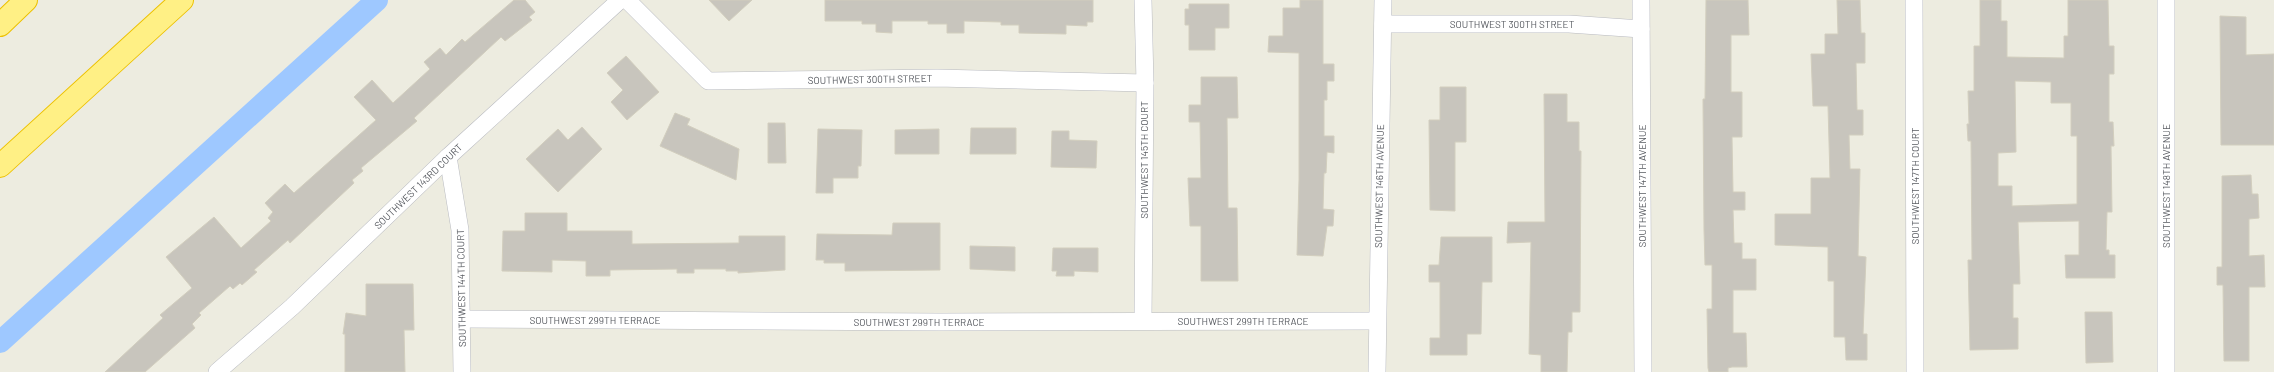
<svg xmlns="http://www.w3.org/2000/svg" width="2274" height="372" font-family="Barlow,sans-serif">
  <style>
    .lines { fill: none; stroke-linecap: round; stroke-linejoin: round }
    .canal { stroke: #9ec8ff; stroke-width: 22 }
    .building { fill: #c8c5bd; stroke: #d2cebe; fill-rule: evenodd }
    .street-casing { stroke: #b8bac0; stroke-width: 18 }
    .highway-casing { stroke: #edc100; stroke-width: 24 }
    .street { stroke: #fff; stroke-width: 17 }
    .highway { stroke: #fff085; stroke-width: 22 }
    .labels { text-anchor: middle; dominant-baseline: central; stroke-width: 3.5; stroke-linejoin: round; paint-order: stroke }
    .street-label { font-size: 10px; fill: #595c62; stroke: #fff }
  </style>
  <rect width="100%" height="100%" fill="#edece0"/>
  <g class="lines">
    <path class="canal" d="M0,342L377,0"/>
  </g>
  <g class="building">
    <path d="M514,0H525L535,12L529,17L532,20L505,41L501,37L414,118L417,121L361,168L363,171L352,180L354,183L290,243L288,240L254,270L257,272L242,285L240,283L233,289L230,286L199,313L201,315L192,324L195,328L145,372H105L163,318L160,315L192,288L166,257L214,217L241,248L271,221L268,218L273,212L265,203L285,184L294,193L376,120L354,97L372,80L393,103L430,69L424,62L440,48L446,55L462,39L465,42Z"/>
    <path d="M709,0H752L729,21Z"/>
    <path d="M825,0H1093V22H1087V26L1066,25V34L1019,33V25H1001V22L964,21V33H947V24H928V21H892V33L876,32V24H862V21H825Z"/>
    <path d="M1300,0H1323V64H1334V81H1327V100H1324V136H1334V153L1327,152L1326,173H1324L1323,209L1334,210L1333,226H1327L1323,256L1297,255L1299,180V53L1268,52L1269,36H1283V8H1300Z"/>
    <path d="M1706,0H1748L1749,35H1731V92H1742V137H1732L1733,192H1745V210H1733L1734,243H1742V259H1756V290H1733V333H1746L1747,367H1732L1728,368V372H1709L1708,368L1707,309H1712V265H1705L1704,230L1703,99H1705Z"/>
    <path d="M1837,0H1860L1861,33H1865V63H1856L1857,110H1863V135H1849L1850,169H1860L1858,256L1866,257L1863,334H1867V360H1846L1845,337H1834V281H1828V247L1775,245V214H1811V178H1830L1828,106H1813L1811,54H1825V34H1838Z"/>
    <path d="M1980,0H2001V21H2007V57L2064,58V36H2068V0H2108L2109,46H2114V74H2109V122H2113L2114,146H2111L2112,212H2107L2106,250H2109V255H2115V278H2066L2065,255H2079V221L2018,222L2020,284H2013V318H2018V349L1970,350L1968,260H1972L1971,141H1968L1967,124H1969L1968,91H1974V46H1980ZM2015,81L2051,82V103H2071V136H2077V204L2012,206V186H1998V153L2016,152Z"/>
    <path d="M1189,4H1229V28H1215V50H1189V25H1185V9H1189Z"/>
    <path d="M2220,16L2246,17V55L2274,54V145H2221Z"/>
    <path d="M626,56L659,92L627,120L611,102L623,90L607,73Z"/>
    <path d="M1201,77H1237L1238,118H1227L1228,208H1237L1238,281H1201V226H1190L1188,178H1201L1200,122H1189V105H1201Z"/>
    <path d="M1440,87H1466V142H1455V211L1430,210L1429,120H1440Z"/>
    <path d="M1544,94H1567V122H1579V151H1581L1580,312H1572V332H1568L1567,372H1541V355L1529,354L1531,242L1507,243L1508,222H1545Z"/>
    <path d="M675,113L690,119L687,125L739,149L736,180L660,146Z"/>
    <path d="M768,123H785L786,163H768Z"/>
    <path d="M582,127L602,149L558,192L526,159L558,129L568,140Z"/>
    <path d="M971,128H1016V154H970Z"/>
    <path d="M818,129L862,130L861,166H858V178H833V193H816Z"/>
    <path d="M939,129V154H895V130Z"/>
    <path d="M1052,131H1069V140L1097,141L1096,168L1051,167Z"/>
    <path d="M2251,175L2252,194H2258L2259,218L2249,219V256L2264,255L2265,287H2249V361H2224L2223,285H2217V267H2222V176Z"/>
    <path d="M525,213H567V231H632V244L739,243V236H785V270L738,273V271H726V269H694V273H677V269L610,270V276H586V261L552,260V272L502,271L503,231H525Z"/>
    <path d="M893,223H940V270L845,271V263H824V260H816L817,234L892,235Z"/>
    <path d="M1441,237H1492V282H1482L1481,334H1467V355H1430V338H1440V282H1429V265H1439Z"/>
    <path d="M970,246L1015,247V271L970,269Z"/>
    <path d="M1053,248H1098V272L1074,271V276H1056L1057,271H1052Z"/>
    <path d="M366,284H413L414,330H404L405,372H345V334H343L346,313L366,316Z"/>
    <path d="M2085,312H2112L2113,362L2086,363Z"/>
  </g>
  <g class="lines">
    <defs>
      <g id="street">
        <path d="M627,0L708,81L937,78L1145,83"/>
        <path d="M1641,0L1643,372"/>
        <path d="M1914,0L1915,372"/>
        <path d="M2166,0V372"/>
        <path d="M1383,24H1569L1641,29"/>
        <path d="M448,157L460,230L462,372"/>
        <path d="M462,319L939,322L1376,321"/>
        <path d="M1143,321L1145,83L1143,0"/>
        <path d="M217,372L292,307L448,157L620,0"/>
        <path d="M1377,372L1383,0"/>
      </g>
      <g id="highway">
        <path d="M0,25L26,0"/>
        <path d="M0,166L182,0"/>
      </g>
    </defs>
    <use href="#street" class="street-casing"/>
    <use href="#highway" class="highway-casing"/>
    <use href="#street" class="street"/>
    <use href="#highway" class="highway"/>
  </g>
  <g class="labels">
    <g class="street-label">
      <text x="1512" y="24">SOUTHWEST 300TH STREET</text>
      <text transform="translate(870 79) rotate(-1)">SOUTHWEST 300TH STREET</text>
      <text transform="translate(1144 160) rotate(-90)">SOUTHWEST 145TH COURT</text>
      <text transform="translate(418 186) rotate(-44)">SOUTHWEST 143RD COURT</text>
      <text transform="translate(1379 186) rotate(-89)">SOUTHWEST 146TH AVENUE</text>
      <text transform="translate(1642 186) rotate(-90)">SOUTHWEST 147TH AVENUE</text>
      <text transform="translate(1915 186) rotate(-90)">SOUTHWEST 147TH COURT</text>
      <text transform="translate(2166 186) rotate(-90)">SOUTHWEST 148TH AVENUE</text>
      <text transform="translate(461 288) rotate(-91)">SOUTHWEST 144TH COURT</text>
      <text x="595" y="320">SOUTHWEST 299TH TERRACE</text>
      <text x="1243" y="321">SOUTHWEST 299TH TERRACE</text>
      <text x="919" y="322">SOUTHWEST 299TH TERRACE</text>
    </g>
  </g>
</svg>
